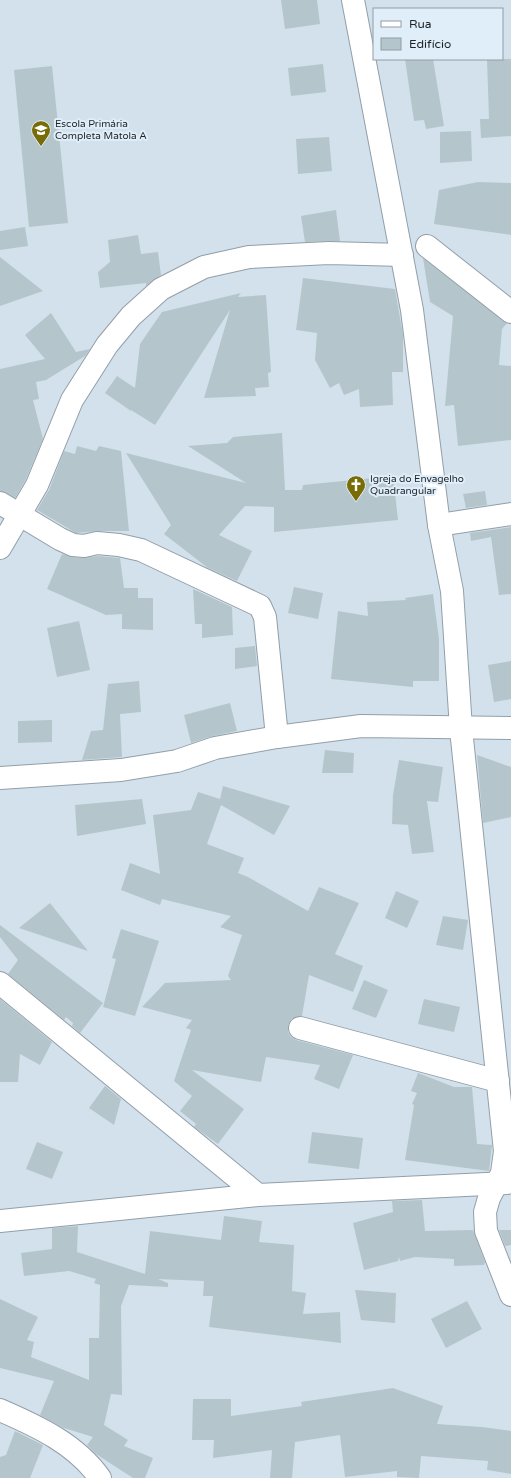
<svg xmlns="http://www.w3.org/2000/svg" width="511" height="1478" font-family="'Varela Round',sans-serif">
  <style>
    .building { fill: #b4c6cb }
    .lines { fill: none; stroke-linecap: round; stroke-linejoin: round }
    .street-casing { stroke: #929fa9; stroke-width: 24 }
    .street { stroke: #fff; stroke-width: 22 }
    .labels { text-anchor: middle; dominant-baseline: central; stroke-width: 4; stroke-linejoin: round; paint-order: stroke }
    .poi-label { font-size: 10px; fill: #1d2226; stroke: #e0eef9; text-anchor: start }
  </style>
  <rect width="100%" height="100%" fill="#d3e1ec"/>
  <g class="building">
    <path d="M281,0H317L320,24L285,29Z"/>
    <path d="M405,59H433L444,126L426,129L424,120L414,121Z"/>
    <path d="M487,59H511V136L481,138L480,119H489Z"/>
    <path d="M323,64L326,92L291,96L288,68Z"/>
    <path d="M52,66L68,223L29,227L14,70Z"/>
    <path d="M471,131L472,161L440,163V132Z"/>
    <path d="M329,137L332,171L298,174L296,139Z"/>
    <path d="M478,182L511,183V235L434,224L439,190Z"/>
    <path d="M336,210L340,241L305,242L301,216Z"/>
    <path d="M25,227L28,246L0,250V231Z"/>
    <path d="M138,235L141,254L158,252L161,275L146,286V283L100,288L98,272L110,262L108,240Z"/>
    <path d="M0,257L43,291L0,306Z"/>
    <path d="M423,258L507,323L502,329L499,365L511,366V440L458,446L454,405L445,406L453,316L430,302Z"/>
    <path d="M303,278L395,289L403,335V372H392L393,405L360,407L359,389L344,395L339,383L330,388L315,360L317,333L296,330Z"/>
    <path d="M241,293L238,297L266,295L271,372L268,373L269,387L255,388L256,396L204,398L230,310L155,425L131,410V411L105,393L117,376L135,388L140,344L162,312Z"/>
    <path d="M51,313L76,352L90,349L85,356L46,380L36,382L39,399L33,400L43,439L26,479L15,498L0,491V369L45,359L25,335Z"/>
    <path d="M282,433L285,490H302L303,485L393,476L398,520L274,532V507L245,506L219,535L252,551L237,581L208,568L164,534L171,525L126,453L246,483L188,446L227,443L233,437Z"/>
    <path d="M77,446L96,451L99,446L121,451L129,531H98L76,533L37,510L49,490L64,451L75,454Z"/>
    <path d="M485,491L487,505L466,508L463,494Z"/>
    <path d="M511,527V594L499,595L491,537L471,541L470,533Z"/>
    <path d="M62,554L72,557L83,558L98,556L120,558L124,588H138V598H153V630L122,629V614L106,615L47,589Z"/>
    <path d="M294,587L323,593L318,619L288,613Z"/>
    <path d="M193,589L232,607L233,635L202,638V624H195Z"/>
    <path d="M433,594L439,639V681H413V687L331,679L338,611L368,616L367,602L406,600L405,598Z"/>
    <path d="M79,621L90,670L57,677L47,628Z"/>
    <path d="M255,646L257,666L235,669V648Z"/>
    <path d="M511,661V699L494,702L488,665Z"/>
    <path d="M139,681L141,712L120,714L122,757L82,760L91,731L103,730L108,684Z"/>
    <path d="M230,703L237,731L213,736L191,743L184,715Z"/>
    <path d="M52,720V742L18,743V721Z"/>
    <path d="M325,750L354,753L353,773H322Z"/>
    <path d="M477,755L511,767V817L483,823Z"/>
    <path d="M399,760L443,767L438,802L427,801L434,852L412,854L408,825L392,824L393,795Z"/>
    <path d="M223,786L290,806L274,835L221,805L207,844L244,858L238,873L248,877L308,911L319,887L359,903L335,954L363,966L353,992L309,975L302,1016L291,1019L288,1025V1032L291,1037L296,1040L353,1055L339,1089L314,1079L320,1065L266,1057L261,1082L192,1070L244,1109L218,1144L194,1127L196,1124L180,1111L192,1096L174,1081L191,1030L186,1028L192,1020L142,1007L165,983L231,980L228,976L242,935L220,927L231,916L162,899L160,905L121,890L130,863L160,874L153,815L191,810L198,792L220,799Z"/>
    <path d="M142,799L146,824L77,836L75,805Z"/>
    <path d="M396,891L419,901L407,928L385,918Z"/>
    <path d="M50,903L88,951L19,928Z"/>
    <path d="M443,916L468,920L463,950L436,945Z"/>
    <path d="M0,925L103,1003L80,1033L72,1026L73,1023L66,1017L64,1020L8,974L18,960L0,937Z"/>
    <path d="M121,929L159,941L135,1016L103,1007L116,959L112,958Z"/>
    <path d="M364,980L388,990L376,1018L352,1009Z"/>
    <path d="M0,999L52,1042L40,1065L20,1054L18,1082H0Z"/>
    <path d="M424,999L460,1007L454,1032L418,1024Z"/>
    <path d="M418,1073L454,1087H472L477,1144L492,1145L489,1171L405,1160L414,1105L412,1104L417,1093L411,1091Z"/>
    <path d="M105,1086L121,1099L114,1125L89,1108Z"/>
    <path d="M312,1132L363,1138L359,1169L308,1163Z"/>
    <path d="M37,1142L63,1152L52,1179L26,1169Z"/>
    <path d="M422,1200L425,1231L473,1230L485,1262L484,1265L454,1266V1259L415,1257L400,1261L399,1257L398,1261L364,1270L353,1223L393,1212L392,1201Z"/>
    <path d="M224,1216L262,1221L259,1242L294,1245L292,1291L306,1293L303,1314L340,1312L341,1343L209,1327L213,1296H203L204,1281L158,1279L168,1283V1287L129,1285L121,1306L122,1395L111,1394L104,1425L128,1440L124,1446L153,1458L145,1478H133L96,1454L87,1445L93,1437L64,1428L40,1415L54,1381L0,1368V1299L38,1317L27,1340L34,1342L31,1357L89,1380V1338H99L100,1285L94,1283L96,1279L69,1271L24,1276L21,1253L52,1249V1228L78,1226L77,1252L145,1274L150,1231L221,1240Z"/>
    <path d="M499,1230H511V1245L505,1246Z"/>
    <path d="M355,1290L396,1293L395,1323L361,1320Z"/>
    <path d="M467,1301L482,1329L446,1348L431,1319Z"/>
    <path d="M393,1388L443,1406L437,1424L482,1427L511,1431V1474L487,1470L488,1461L421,1456L419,1478L397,1477V1471L345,1477L340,1435L295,1442L292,1478H270L272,1450L213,1458L214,1440H192L193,1399H231V1416L302,1406L301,1402Z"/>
    <path d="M15,1431L43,1445L30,1478H0V1457L6,1455Z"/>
  </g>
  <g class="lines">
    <defs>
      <g id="street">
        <path d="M353,0L412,310L439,525L452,591L461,729L505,1151L502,1173L489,1198L485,1212L486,1231L511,1295"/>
        <path d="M427,246L511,312"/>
        <path d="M0,503L60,539L73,545L84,546L97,543L119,545L141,550L260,606L265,617L277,737"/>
        <path d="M439,525L511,514"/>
        <path d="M0,548L37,485L72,400L107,345L131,316L161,289L204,267L249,257L329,253L402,255"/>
        <path d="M0,778L121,770L177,761L215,748L277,737L361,726L511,728"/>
        <path d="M0,983L258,1195"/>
        <path d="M300,1028L498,1081"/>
        <path d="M0,1221L258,1195L507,1183"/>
        <path d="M0,1410C37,1426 76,1444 100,1478"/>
      </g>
    </defs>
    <use href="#street" class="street-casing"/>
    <use href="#street" class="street"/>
  </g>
  <defs>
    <symbol id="school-pin" viewBox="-11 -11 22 30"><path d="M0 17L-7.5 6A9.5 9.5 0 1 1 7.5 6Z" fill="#796c07" stroke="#e0eef9"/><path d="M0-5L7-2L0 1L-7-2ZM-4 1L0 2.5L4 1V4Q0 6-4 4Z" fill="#fff"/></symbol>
    <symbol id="church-pin" viewBox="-11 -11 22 30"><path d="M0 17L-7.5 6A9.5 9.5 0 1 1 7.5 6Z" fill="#796c07" stroke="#e0eef9"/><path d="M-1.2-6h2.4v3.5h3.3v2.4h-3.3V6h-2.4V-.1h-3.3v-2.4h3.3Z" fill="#fff"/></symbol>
  </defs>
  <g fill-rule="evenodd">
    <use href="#school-pin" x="30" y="119" width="22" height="30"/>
    <use href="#church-pin" x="345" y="474" width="22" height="30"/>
  </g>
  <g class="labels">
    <g class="poi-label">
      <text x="55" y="124">Escola Primária<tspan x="55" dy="12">Completa Matola A</tspan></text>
      <text x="370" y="479">Igreja do Envagelho<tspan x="370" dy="12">Quadrangular</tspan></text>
    </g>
  </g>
  <rect x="373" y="8" width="130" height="52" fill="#e0eef9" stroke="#929ca5"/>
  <rect x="381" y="21" width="20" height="6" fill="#ffffff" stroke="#929ca5"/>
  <text x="409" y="28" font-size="12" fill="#1d2226">Rua</text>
  <rect x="381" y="38" width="20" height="12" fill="#b4c6cb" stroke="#929ca5"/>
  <text x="409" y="48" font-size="12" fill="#1d2226">Edifício</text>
</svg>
